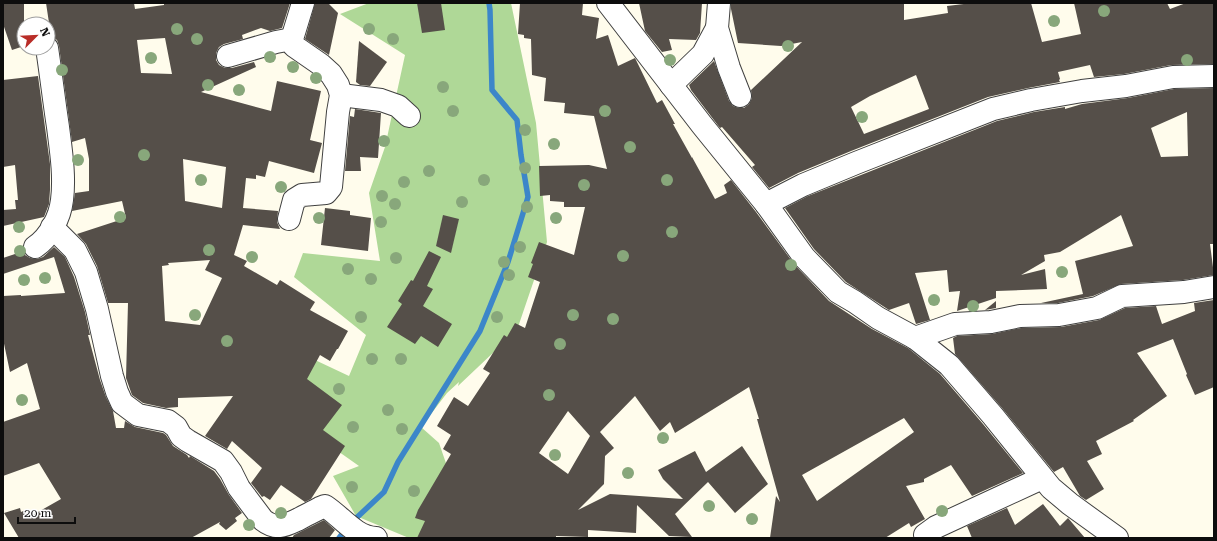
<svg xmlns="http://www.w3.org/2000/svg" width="1217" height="541" font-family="'Roboto Serif',serif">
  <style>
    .forest { fill: #afd897 }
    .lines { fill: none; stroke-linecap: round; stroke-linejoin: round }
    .stream { stroke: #3c86c9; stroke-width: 5.5 }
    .building { fill: #554f49; fill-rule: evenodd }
    .minor-casing { stroke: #404040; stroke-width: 24 }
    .minor { stroke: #fff; stroke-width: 22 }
    .tree { fill: #88a77b }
  </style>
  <rect width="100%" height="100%" fill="#fffcec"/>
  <path class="forest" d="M369,3H511L536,123L547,242L517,330L458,386L459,382L447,393L421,427L439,443L448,469L450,538H409L356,516L333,476L359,466L257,394L298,352L349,376L366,335L294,277L303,253L380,261L369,193L385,147L405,55L340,14Z"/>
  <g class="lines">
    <g class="stream">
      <path d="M351,523L384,492L398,462L480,331L508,262L528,197L521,155L517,120L492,90L490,10L489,3"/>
      <path d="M339,538L346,529"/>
    </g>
  </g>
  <g class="building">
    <path d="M3,3H24V46L12,50L3,24Z"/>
    <path d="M46,3H134L135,9L164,5V3H290L282,28L270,31L261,28L242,35L243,39L224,44L219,47L216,53V60L219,65L225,68H232L254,62L256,67L201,92L271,111L277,81L321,91L310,140L322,143L314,173L269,161L265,177L256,175V179L246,178L243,208L278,211L277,222L280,229L243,225L234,255L247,261L244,266L277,285L280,280L315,302L310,310L348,331L338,349H337L330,361L320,355L307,379L342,405L323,430L345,446L311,499L305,502L281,485L270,500L264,496L262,497L251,483L262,468L232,441L227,449L205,436L233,396L178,398V407L166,408L143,403L132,395L126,378L128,303H108L97,266L86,244L77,234L126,218L122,201L72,211L75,193L89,191V159L85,138L72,142L59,46L57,40L51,36ZM165,38L172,74L141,73L137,40ZM183,159L226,167L222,208L185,201ZM210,260L205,270L222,278L200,325L165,321L162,266L169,265L168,263Z"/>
    <path d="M315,3H328L338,13L329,55L305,39Z"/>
    <path d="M417,3H441L445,30L422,33Z"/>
    <path d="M520,3H583L582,15L599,18L596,39L608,35L618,66L635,58L636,60L657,103L662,100L675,124H673L692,158V157L715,199L727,193L724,185L731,180L756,212L794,264L829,301L872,329L908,348L940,374L983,424L1023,473L972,496L951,465L924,479V482L906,486L925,519L911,527L909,523L885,538H770L776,496L780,502L757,419H759L749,387L675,433L670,422L660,431L635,396L600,432L614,448L605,456L604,484L578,510L610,494L683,499L663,479L658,470L695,451L706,472L742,446L768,484L735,513L708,482L675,514L692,537L669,536L637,505L636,533L588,530V537L556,536V538H417L425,521L415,518L418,510L451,454L443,449L451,435L437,426L454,397L468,406L490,373L483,369L504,335L507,337L515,323L525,328L540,282L528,277L533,264L531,263L539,242L574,255L585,207H564V202L550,201V195L540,196L539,166L589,165L607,169L594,116L564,113L565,103L544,101L546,78L532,75L531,39L524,38V35L518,34ZM568,411L590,436L568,474L539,453ZM904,418L914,432L817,501L802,475Z"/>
    <path d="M639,3H702L700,33L696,40L669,39L672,50L662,52L645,31Z"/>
    <path d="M731,3H904V20L948,13L947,6L972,3H1031L1042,42L1081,34L1074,3H1167L1170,9L1186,3H1214V64L1171,65L1124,74L1094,77L1090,65L1058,72L1060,79L1059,80L1060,82L1028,88L988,97L851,151L798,173L769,188L752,167L755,165L722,127L720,128L691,90L689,85L714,61L729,101L733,106L739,108H744L749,104L752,98L751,90L802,42L781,46L738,43L731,9ZM916,75L929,109L864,134L851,107L870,96Z"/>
    <path d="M359,41L387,62L370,86L360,85L356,82Z"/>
    <path d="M38,76L50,164V190L49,204L44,217L3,226V210L16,209L15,200H18L15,165L3,167V80Z"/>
    <path d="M1214,88V244H1210L1214,275L1183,280L1121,284L1093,296L1058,303H1041L1083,294L1075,261L1133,246L1121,215L1060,252L1044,255L1045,261L1021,275L1045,269L1047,289L996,291V298L957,311L960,291L949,292L947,270L915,273L930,320L916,324L909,303L889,310L846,282L814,249L785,208L808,196L861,175L997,121L1034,112L1065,107V109L1082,104L1128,98L1174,89ZM1187,112L1188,156L1161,157L1151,128Z"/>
    <path d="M355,109L381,113L378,158L360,157L361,171H345L350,116L354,117Z"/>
    <path d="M325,208L350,211V215L371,218L368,251L321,245Z"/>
    <path d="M443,215L459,219L451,253L436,246Z"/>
    <path d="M54,247L65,257L74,277L85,312L90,335H88L100,380L106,397L113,411L116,428H124L125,421L135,427L163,433L166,435L173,446L187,455L189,458L190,456L214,471L220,479L229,495L242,513L235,518L237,521L226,530L219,524L220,522L191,538H19L4,513L20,508L21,512L28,509L31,516L61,499L39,463L3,476V422L40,409L27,363L10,372L3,339V296L21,295V296L65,293L54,257L3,274V258L24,251L25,255L30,258L37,259L43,257Z"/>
    <path d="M429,251L441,257L427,286L433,289L423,306L452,324L438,347L421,336L415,344L387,327L402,304L398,301L411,280L413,281Z"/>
    <path d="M1214,300V387L1195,395L1186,375L1187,374L1173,339L1137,353L1167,396L1133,420L1134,421L1096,441L1102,454L1087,461L1104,489L1086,500L1080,496L1063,467L1054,472L1002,408L955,354L953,338L957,336L992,334L1021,328L1061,327L1099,320L1125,308L1156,306L1162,324L1195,311L1194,303Z"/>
    <path d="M996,301V308L985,310Z"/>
    <path d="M1043,504L1060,526L1068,518L1085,538H972L967,526L1007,508L1015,525Z"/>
    <path d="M324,520L335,530L329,538H292L294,535Z"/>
  </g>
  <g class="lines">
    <defs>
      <g id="minor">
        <path d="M608,3L702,125L766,204L804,257L838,292L855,302L878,318L915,338L949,365L993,416L1051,488L1070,504L1117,538"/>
        <path d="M719,3L717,28L729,68L740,96"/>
        <path d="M228,56L276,42L292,39"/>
        <path d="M671,85L703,54L717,28"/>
        <path d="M341,95L381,100L398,106L409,116"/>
        <path d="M766,204L803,185L856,163L993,109L1031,100L1082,91L1126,86L1173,77L1214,76"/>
        <path d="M289,219L294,200L302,195L326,193L331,187L338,112L341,95L338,85L331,74L320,64L294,46L292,39L303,3"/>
        <path d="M52,227L75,250L86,272L97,309L112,376L117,392L122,403L138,415L168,421L176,427L181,436L188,441L223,461L231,472L239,488L263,520C277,531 286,525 299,519C306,515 313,512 320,508L325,506C342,517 355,537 376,538"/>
        <path d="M35,247C50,237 60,217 62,200C65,176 61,151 58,127C54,101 51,74 47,48"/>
        <path d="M915,338L955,324L991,322L1020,316L1059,315L1097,308L1122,296L1184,292L1214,287"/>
        <path d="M925,535L936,527L1042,478"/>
      </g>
    </defs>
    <use href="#minor" class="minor-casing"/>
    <use href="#minor" class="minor"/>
  </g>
  <g class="tree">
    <circle cx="1104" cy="11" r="6"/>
    <circle cx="1054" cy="21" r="6"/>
    <circle cx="177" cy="29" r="6"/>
    <circle cx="369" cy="29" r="6"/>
    <circle cx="197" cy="39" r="6"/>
    <circle cx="393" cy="39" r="6"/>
    <circle cx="788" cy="46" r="6"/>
    <circle cx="270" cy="57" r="6"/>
    <circle cx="151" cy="58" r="6"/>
    <circle cx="670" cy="60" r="6"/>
    <circle cx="1187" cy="60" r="6"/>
    <circle cx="293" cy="67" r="6"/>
    <circle cx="62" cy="70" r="6"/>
    <circle cx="316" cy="78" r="6"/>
    <circle cx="208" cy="85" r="6"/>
    <circle cx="443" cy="87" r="6"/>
    <circle cx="239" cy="90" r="6"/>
    <circle cx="453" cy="111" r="6"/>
    <circle cx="605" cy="111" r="6"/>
    <circle cx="862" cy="117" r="6"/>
    <circle cx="525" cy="130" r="6"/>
    <circle cx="384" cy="141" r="6"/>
    <circle cx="554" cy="144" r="6"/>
    <circle cx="630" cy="147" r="6"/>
    <circle cx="144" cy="155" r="6"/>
    <circle cx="78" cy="160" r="6"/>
    <circle cx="525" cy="168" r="6"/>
    <circle cx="429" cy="171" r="6"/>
    <circle cx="201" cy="180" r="6"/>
    <circle cx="484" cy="180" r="6"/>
    <circle cx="667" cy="180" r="6"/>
    <circle cx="404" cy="182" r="6"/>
    <circle cx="584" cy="185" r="6"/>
    <circle cx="281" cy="187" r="6"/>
    <circle cx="382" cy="196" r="6"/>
    <circle cx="462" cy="202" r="6"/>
    <circle cx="395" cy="204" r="6"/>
    <circle cx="527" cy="207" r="6"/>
    <circle cx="120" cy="217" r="6"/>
    <circle cx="319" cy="218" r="6"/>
    <circle cx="556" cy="218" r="6"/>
    <circle cx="381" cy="222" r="6"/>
    <circle cx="19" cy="227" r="6"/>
    <circle cx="672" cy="232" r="6"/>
    <circle cx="520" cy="247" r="6"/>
    <circle cx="209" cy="250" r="6"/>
    <circle cx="20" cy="251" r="6"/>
    <circle cx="623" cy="256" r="6"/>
    <circle cx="252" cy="257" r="6"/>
    <circle cx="396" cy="258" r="6"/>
    <circle cx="504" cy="262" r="6"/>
    <circle cx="791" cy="265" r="6"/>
    <circle cx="348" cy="269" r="6"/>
    <circle cx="1062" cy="272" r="6"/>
    <circle cx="509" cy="275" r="6"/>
    <circle cx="45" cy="278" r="6"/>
    <circle cx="371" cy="279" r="6"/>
    <circle cx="24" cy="280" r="6"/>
    <circle cx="934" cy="300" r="6"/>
    <circle cx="973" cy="306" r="6"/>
    <circle cx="195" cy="315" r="6"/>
    <circle cx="573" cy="315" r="6"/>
    <circle cx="361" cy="317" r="6"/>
    <circle cx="497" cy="317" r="6"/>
    <circle cx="613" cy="319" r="6"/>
    <circle cx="227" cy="341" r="6"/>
    <circle cx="560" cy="344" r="6"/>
    <circle cx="372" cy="359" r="6"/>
    <circle cx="401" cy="359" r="6"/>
    <circle cx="339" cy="389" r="6"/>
    <circle cx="549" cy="395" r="6"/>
    <circle cx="22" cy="400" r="6"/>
    <circle cx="388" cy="410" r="6"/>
    <circle cx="353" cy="427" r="6"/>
    <circle cx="402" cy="429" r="6"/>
    <circle cx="663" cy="438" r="6"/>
    <circle cx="555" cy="455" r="6"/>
    <circle cx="628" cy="473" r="6"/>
    <circle cx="352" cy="487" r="6"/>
    <circle cx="414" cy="491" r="6"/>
    <circle cx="709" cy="506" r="6"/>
    <circle cx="942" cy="511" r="6"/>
    <circle cx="281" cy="513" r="6"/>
    <circle cx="752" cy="519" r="6"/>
    <circle cx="249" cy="525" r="6"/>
  </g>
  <rect width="1217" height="541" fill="none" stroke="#0d0d0d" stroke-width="8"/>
  <g transform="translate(36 36) rotate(66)"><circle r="19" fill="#ffffff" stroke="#9e9e9e"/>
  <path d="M0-3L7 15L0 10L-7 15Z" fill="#b92d28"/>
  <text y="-6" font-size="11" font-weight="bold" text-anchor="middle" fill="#0d0d0d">N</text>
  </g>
  <path d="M18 517v6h57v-6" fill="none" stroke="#0d0d0d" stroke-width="2"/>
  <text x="24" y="517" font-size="12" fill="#0d0d0d" stroke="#ffffff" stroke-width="3" paint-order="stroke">20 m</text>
</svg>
